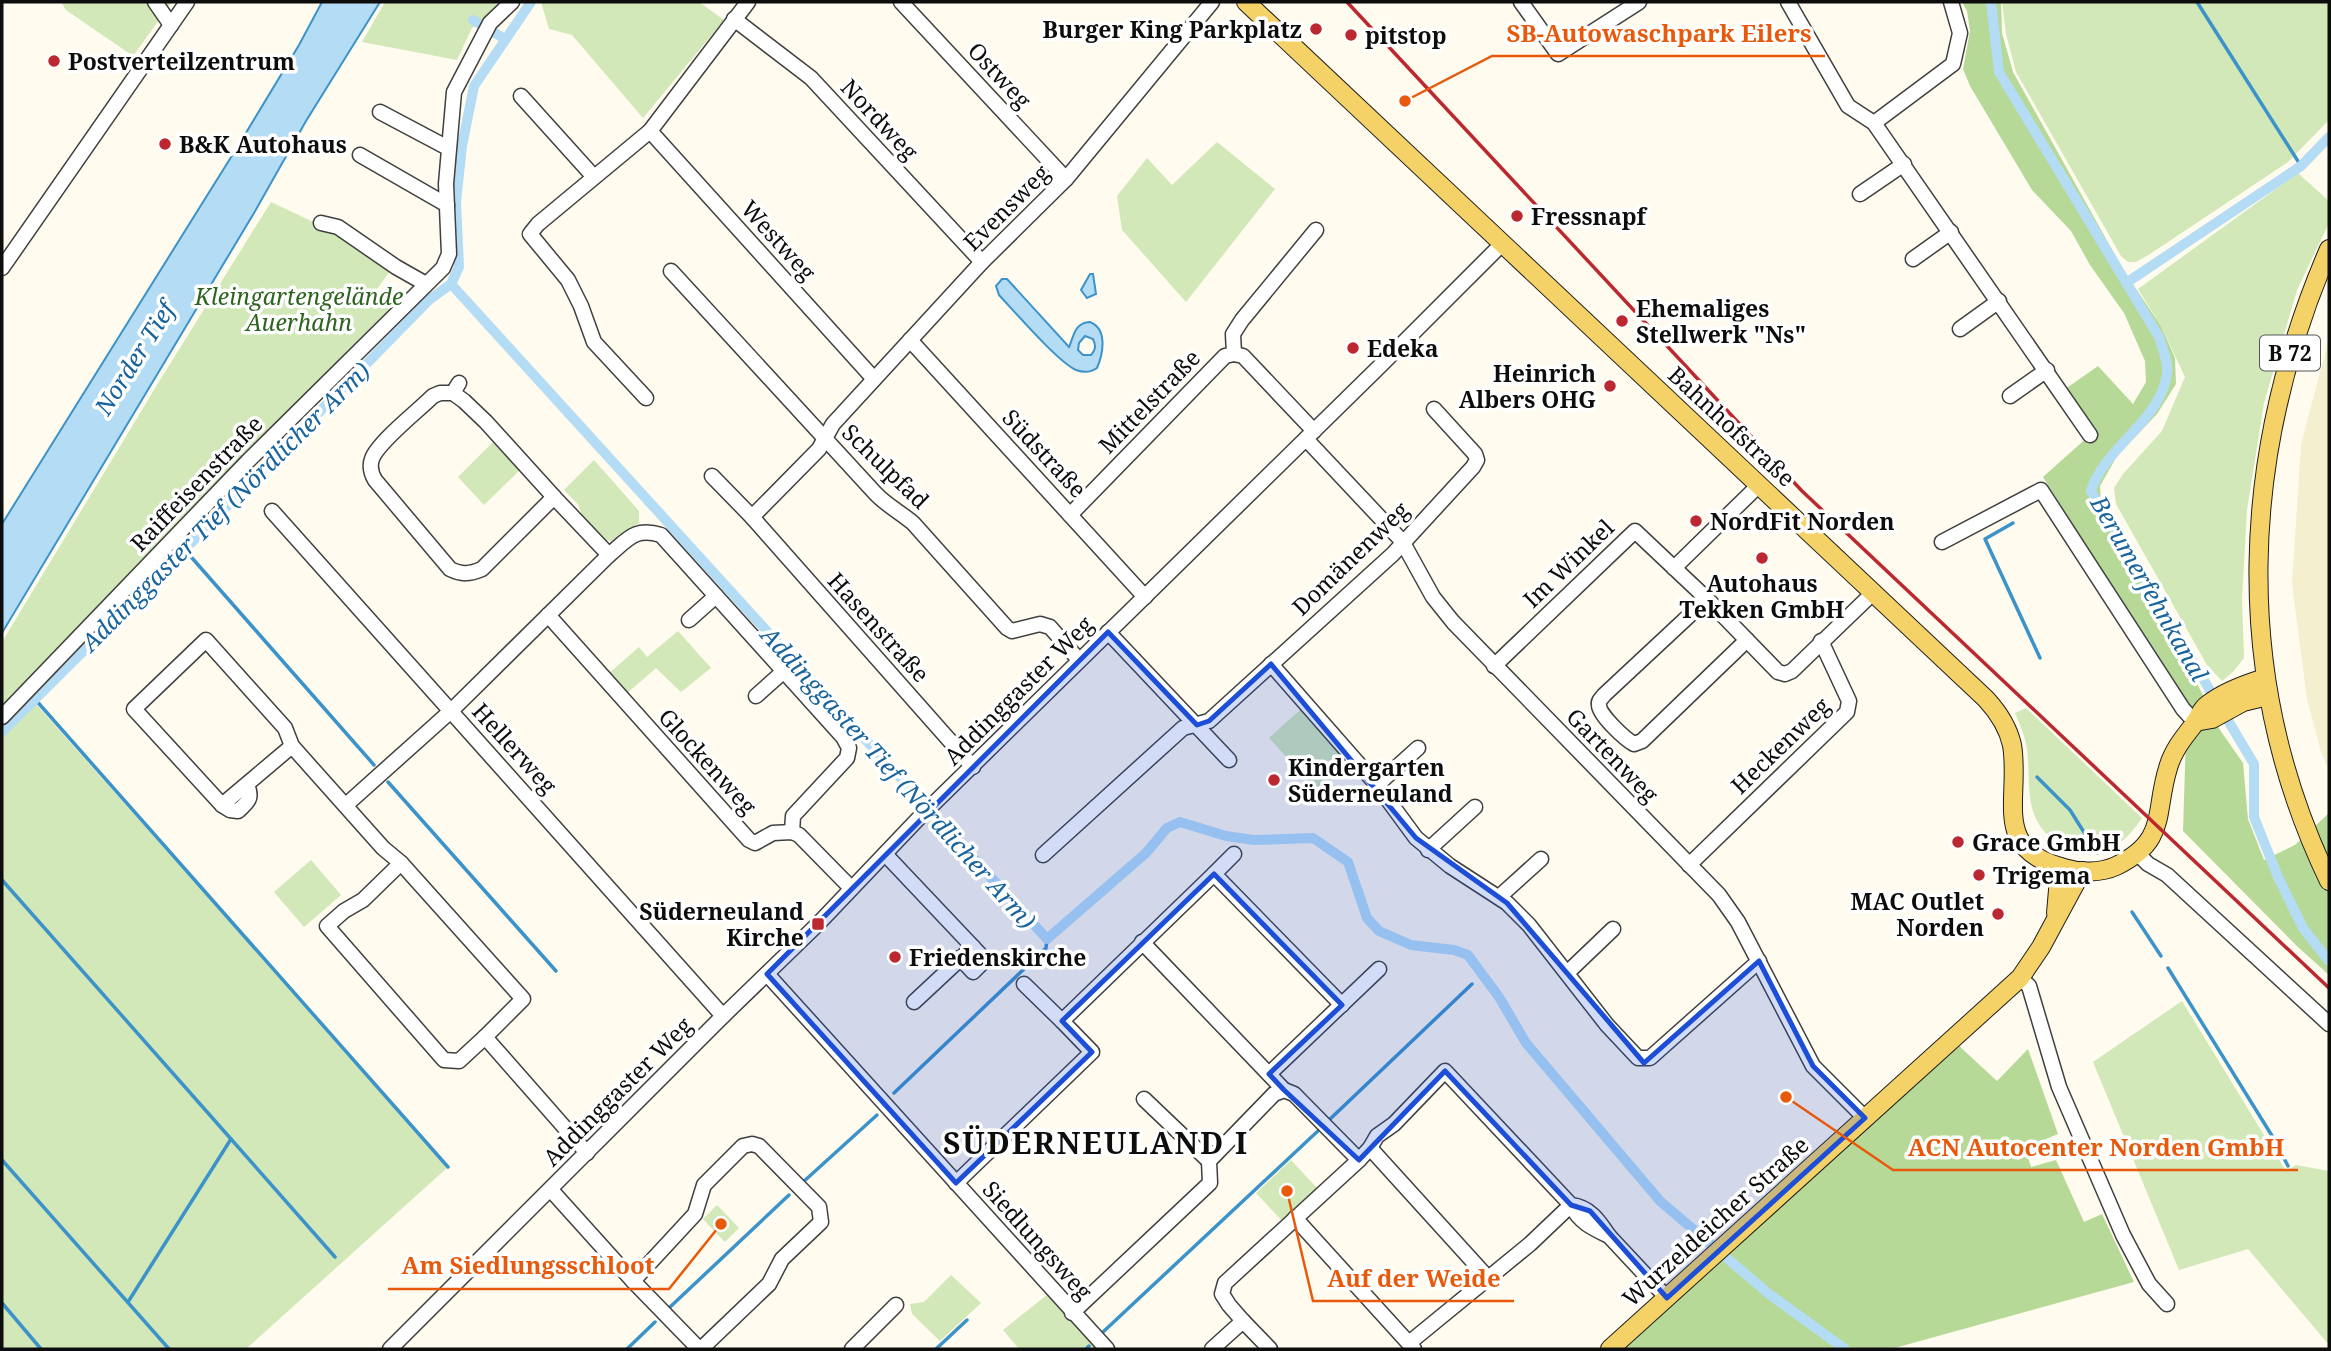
<svg xmlns="http://www.w3.org/2000/svg" width="2331" height="1351" font-family="'Noto Serif',serif">
  <style>
    .farmland { fill: #f4f0cf }
    .green { fill: #d2e8b8 }
    .forest { fill: #b6d998 }
    .water { fill: #b4ddf5; stroke: #3c93ca; stroke-width: 2; fill-rule: evenodd }
    .lines { fill: none; stroke-linecap: round; stroke-linejoin: round }
    .stream { stroke: #3c93ca; stroke-width: 3.5 }
    .canal { stroke: #b4ddf5; stroke-width: 10 }
    .minor-casing { stroke: #404040; stroke-width: 17 }
    .major-casing { stroke: #1e1e1e; stroke-width: 20 }
    .minor { stroke: #fff; stroke-width: 14 }
    .major { stroke: #f5d267; stroke-width: 18 }
    .rail { stroke: #bb2830; stroke-width: 3.5 }
    .marked { fill: #1d4ed8; fill-opacity: 0.2; stroke: #1d4ed8; stroke-width: 5; stroke-linejoin: round }
    .poi-dot { fill: #bb2830; stroke: #fff; stroke-width: 2.5 }
    .labels { text-anchor: middle; dominant-baseline: central; stroke-width: 7; stroke-linejoin: round; paint-order: stroke }
    .shield { fill: #fff; stroke: #565656; stroke-width: 2 }
    .shield-label { font-size: 21px; font-weight: bold; fill: #0d0d0d }
    .poi-label { font-size: 23px; font-weight: bold; fill: #0d0d0d; stroke: #fff; text-anchor: start }
    .street-label { font-size: 23px; fill: #0d0d0d; stroke: #fff }
    .park-label { font-size: 23px; font-style: italic; fill: #2e641f; stroke: #fff }
    .water-label { font-size: 24px; font-style: italic; fill: #19649d; stroke: #fff }
    .district-label { font-size: 30px; font-weight: bold; letter-spacing: 2px; fill: #0d0d0d; stroke: #fff }
    .leader { fill: none; stroke: #e8590c; stroke-width: 2.5 }
    .callout-dot { fill: #e8590c; stroke: #fff; stroke-width: 2.5 }
    .callout-label { font-size: 24px; text-anchor: middle; font-weight: bold; fill: #e8590c; stroke: #fff; stroke-width: 7; stroke-linejoin: round; paint-order: stroke }
  </style>
  <rect width="100%" height="100%" fill="#fffbee"/>
  <path class="farmland" d="M2329,339V771L2321,752L2307,699L2292,584L2301,444Z"/>
  <g class="green">
    <path d="M61,2H172L133,56L66,10Z"/>
    <path d="M385,2H504L493,14L472,28L457,60L362,42Z"/>
    <path d="M541,2H699L724,20L643,118L572,35L549,29Z"/>
    <path d="M2002,2H2329V120L2288,162L2150,254L2136,262H2128L2121,256L2016,72L2006,34Z"/>
    <path d="M1217,142L1275,189L1186,302L1122,230L1117,196L1147,158L1172,185Z"/>
    <path d="M2298,173L2329,201V223L2297,290L2264,403L2247,510L2242,599L2244,658L2233,672L2222,681L2207,665L2116,504L2114,488L2123,474L2162,431L2185,377L2161,326L2138,289Z"/>
    <path d="M271,202L328,229L390,271L377,289L398,302V305L256,462L2,722V642L160,380Z"/>
    <path d="M494,441L521,469L484,505L458,477Z"/>
    <path d="M594,460L639,511V523L612,541L604,540L583,518L578,504L564,490Z"/>
    <path d="M678,631L711,668L681,692L656,668L625,695L607,675L639,647L647,657Z"/>
    <path d="M35,703L448,1167L246,1349H2V738Z"/>
    <path d="M2026,708L2142,818C2128,839 2112,854 2086,854C2073,854 2062,847 2052,839C2023,816 2031,782 2027,749C2025,736 2020,725 2015,713Z"/>
    <path d="M1301,709L1347,763L1318,792L1269,738Z"/>
    <path d="M311,860L341,895L304,927L274,892Z"/>
    <path d="M2182,1001L2286,1171L2296,1165L2329,1171V1345L2248,1249L2179,1270L2093,1062Z"/>
    <path d="M1291,1160L1318,1189L1283,1222L1256,1193Z"/>
    <path d="M717,1205L739,1228L725,1242L703,1219Z"/>
    <path d="M951,1275L981,1303L940,1341L912,1314L910,1304L924,1302Z"/>
    <path d="M1048,1294L1099,1349H1019L1003,1330Z"/>
  </g>
  <g class="forest">
    <path d="M1962,2H2001L2002,33L2013,72L2124,271L2161,326L2175,358L2176,384L2157,414L2117,456L2100,486L2101,501L2144,576L2220,730L2243,763L2248,819L2264,860L2295,845L2329,813V975L2299,948L2183,831L2187,704L2043,477L2090,435L2061,392L2098,366L2133,404L2146,382L2145,361L2124,313L2090,265L2071,231L2032,190L1970,86L1963,69L1970,31L1967,11Z"/>
    <path d="M1957,1044L1997,1081L2028,1049L2058,1134L2025,1148L2031,1167L2056,1160L2084,1222L2102,1214L2134,1282L1891,1349H1620Z"/>
  </g>
  <g class="water">
    <path d="M322,2H380L306,121L254,213L2,633V524L238,146L299,45Z"/>
    <path d="M1090,274H1093L1096,294L1087,298L1081,290Z"/>
    <path d="M1002,279H1007L1069,347C1074,336 1074,323 1090,322C1108,329 1103,354 1097,368C1090,373 1084,373 1076,370C1058,362 1015,312 999,295L996,286ZM1085,336L1093,339C1096,346 1096,349 1091,355H1083L1078,350L1079,343Z"/>
  </g>
  <g class="lines">
    <g class="stream">
      <path d="M2197,2L2301,166"/>
      <path d="M2013,523L1985,539L2040,658"/>
      <path d="M185,550L374,765"/>
      <path d="M34,698L448,1167"/>
      <path d="M2037,777L2070,810L2097,853"/>
      <path d="M388,782L556,971"/>
      <path d="M2,880L231,1139L128,1302"/>
      <path d="M2132,912L2161,956"/>
      <path d="M2168,968L2274,1139L2288,1166"/>
      <path d="M894,1093L1046,948L1047,939"/>
      <path d="M1328,1121L1472,984"/>
      <path d="M231,1139L335,1257"/>
      <path d="M2,1160L169,1349"/>
      <path d="M802,1183L877,1115"/>
      <path d="M2,1303L41,1349"/>
      <path d="M669,1308L789,1195"/>
      <path d="M1103,1332L1320,1129"/>
      <path d="M627,1349L655,1322"/>
      <path d="M936,1349L967,1320"/>
      <path d="M1086,1349L1089,1346"/>
    </g>
    <g class="canal">
      <path d="M1991,2L1999,72L2159,337C2162,348 2169,363 2167,374C2160,422 2105,446 2091,491L2254,764V817L2278,877L2303,928L2329,961"/>
      <path d="M473,20L505,39"/>
      <path d="M2126,283L2301,166L2329,137"/>
      <path d="M451,284L459,267L456,202L462,146L474,86L531,2"/>
      <path d="M2,732L145,590L429,300L451,284L1047,939L1146,853L1167,828L1180,822L1226,836L1254,840L1313,838L1348,862L1367,918L1379,931L1411,945L1454,950L1468,955L1499,997L1526,1043L1660,1201L1769,1294L1845,1349"/>
    </g>
    <defs>
      <g id="minor">
        <path d="M155,2L171,25"/>
        <path d="M901,2L1066,179"/>
        <path d="M1521,2L1558,54L1639,2"/>
        <path d="M1788,2L1848,106L1874,123L2090,435"/>
        <path d="M734,19L811,78L982,262"/>
        <path d="M521,96L594,177"/>
        <path d="M380,112L448,148"/>
        <path d="M1874,123L1953,64L1960,33L1951,2"/>
        <path d="M650,131L874,379"/>
        <path d="M360,155L447,205"/>
        <path d="M1860,194L1904,164"/>
        <path d="M321,223L338,227L396,267L426,284"/>
        <path d="M1913,259L1951,232"/>
        <path d="M2,268L187,2"/>
        <path d="M671,271L875,493C886,505 900,512 913,523L1007,628L1012,631L1040,624L1050,627L1079,660"/>
        <path d="M1960,329L1999,301"/>
        <path d="M910,340L1145,597"/>
        <path d="M1234,354L1243,356L1314,431"/>
        <path d="M459,383L453,393L464,401L486,422L554,497"/>
        <path d="M453,393H440L433,396C419,410 377,443 372,459C369,467 371,473 375,480L450,569C462,575 470,574 482,569L554,497L609,555"/>
        <path d="M2010,396L2047,370"/>
        <path d="M646,398L594,342L581,306L568,280L530,234L538,224L650,131L748,2"/>
        <path d="M1306,439L1402,541L1433,597L1453,622L1719,895L1738,922L1813,1066L1865,1118"/>
        <path d="M712,476L752,517L973,767"/>
        <path d="M272,511L723,1016"/>
        <path d="M1070,515L1225,356L1234,354L1233,334L1242,320L1316,230"/>
        <path d="M752,517L819,449L833,424L982,262L1066,179L1212,2"/>
        <path d="M1942,542L2041,490L2183,709L2195,722"/>
        <path d="M1674,568L1759,485"/>
        <path d="M1707,599L1604,695C1601,699 1598,701 1599,705C1599,715 1625,739 1634,744L1642,741L1747,640"/>
        <path d="M548,615L749,840L755,843L773,833L792,832L799,835L851,888"/>
        <path d="M689,620L716,596"/>
        <path d="M1108,632L1229,760"/>
        <path d="M1271,664L1377,785L1416,838L1450,866L1507,903L1529,925L1607,1025L1638,1058H1650L1759,961"/>
        <path d="M1494,666L1635,531L1707,599L1778,672L1785,674L1792,671L1874,592"/>
        <path d="M756,696L784,671"/>
        <path d="M2,717L248,461L443,268L449,254L446,184L454,92L490,23L512,2"/>
        <path d="M247,785C253,798 248,802 238,811L230,810L222,805L134,709L206,640L285,728L292,746L383,848L401,863L363,900L344,911L327,926L444,1060L459,1061L485,1037L587,1153"/>
        <path d="M1377,785L1418,748"/>
        <path d="M222,805L292,746"/>
        <path d="M346,805L452,710L609,555C628,539 635,527 661,535L843,737L849,748L847,758L793,816L792,832"/>
        <path d="M1428,850L1475,807"/>
        <path d="M885,854L973,947L914,1002"/>
        <path d="M1234,854L1214,874L1342,1005"/>
        <path d="M2138,854L2148,864L2167,875L2329,1024"/>
        <path d="M1043,855L1183,728L1209,721L1393,554L1473,467L1477,460L1475,454L1434,409"/>
        <path d="M401,863L523,999L485,1037"/>
        <path d="M1689,865L1847,712L1849,701L1821,641"/>
        <path d="M1499,897L1541,859"/>
        <path d="M1142,942L1284,1090"/>
        <path d="M960,958L973,972L985,960L973,947"/>
        <path d="M1567,973L1613,929"/>
        <path d="M767,974L1107,1349"/>
        <path d="M2020,978L2029,986L2059,1087L2123,1235L2149,1284L2167,1304"/>
        <path d="M1024,984L1062,1021"/>
        <path d="M1269,1074L1379,969"/>
        <path d="M1144,1099L1209,1161"/>
        <path d="M1370,1148L1488,1278"/>
        <path d="M956,1183L1092,1052L1062,1021L1214,874"/>
        <path d="M551,1190L633,1281L699,1349"/>
        <path d="M1295,1218L1414,1349"/>
        <path d="M1609,1236L1667,1298"/>
        <path d="M633,1281L695,1214L704,1185L743,1146L752,1144L759,1146L819,1207L821,1222L782,1259L769,1284L701,1349"/>
        <path d="M1072,1313L1210,1183L1209,1161L1274,1094L1284,1090L1294,1094L1359,1160"/>
        <path d="M1243,1321L1270,1349"/>
        <path d="M1409,1343L1530,1244L1571,1205"/>
        <path d="M390,1349L723,1016L818,924L917,820L1380,366L1503,243"/>
        <path d="M852,1349L896,1305"/>
        <path d="M1212,1349L1243,1321L1229,1305L1222,1294L1225,1283L1359,1160L1370,1148L1377,1136L1394,1124L1445,1071L1571,1205C1579,1222 1592,1228 1609,1236C1599,1221 1590,1207 1571,1205"/>
      </g>
      <g id="major">
        <path d="M1246,2L1986,699C1998,712 2008,727 2012,745C2021,798 1990,849 2064,868C2080,873 2101,873 2116,866C2168,841 2154,813 2168,768C2173,750 2184,737 2195,723C2199,717 2201,709 2207,705C2223,692 2245,684 2265,678"/>
        <path d="M2329,249C2240,455 2230,676 2329,881"/>
        <path d="M2195,722L2212,719L2243,702L2268,696"/>
        <path d="M2056,913L2060,867"/>
        <path d="M1610,1349L2020,978L2041,947L2082,871"/>
      </g>
    </defs>
    <use href="#minor" class="minor-casing"/>
    <use href="#major" class="major-casing"/>
    <use href="#minor" class="minor"/>
    <use href="#major" class="major"/>
    <path class="rail" d="M1347,2L1802,491L2329,988"/>
  </g>
  <path class="marked" d="M1108,632L1197,725L1209,721L1271,664L1416,838L1507,903L1644,1063L1759,961L1813,1066L1865,1118L1667,1298L1590,1211L1571,1205L1445,1071L1359,1160L1284,1090L1269,1074L1342,1005L1214,874L1062,1021L1092,1052L956,1183L767,974Z"/>
  <g class="poi-dot">
    <circle cx="1316" cy="29" r="7"/>
    <circle cx="1351" cy="35" r="7"/>
    <circle cx="54" cy="61" r="7"/>
    <circle cx="165" cy="144" r="7"/>
    <circle cx="1517" cy="216" r="7"/>
    <circle cx="1622" cy="321" r="7"/>
    <circle cx="1353" cy="348" r="7"/>
    <circle cx="1610" cy="386" r="7"/>
    <circle cx="1696" cy="521" r="7"/>
    <circle cx="1762" cy="558" r="7"/>
    <circle cx="1274" cy="780" r="7"/>
    <circle cx="1958" cy="842" r="7"/>
    <circle cx="1979" cy="875" r="7"/>
    <circle cx="1998" cy="914" r="7"/>
    <rect x="811" y="917" width="14" height="14" rx="3.5"/>
    <circle cx="895" cy="957" r="7"/>
  </g>
  <g class="labels">
    <rect class="shield" x="2260" y="335.5" width="60" height="35" rx="5"/>
    <g class="shield-label">
      <text x="2290" y="353">B 72</text>
    </g>
    <g class="poi-label">
      <text x="1302" y="29" text-anchor="end">Burger King Parkplatz</text>
      <text x="1365" y="35">pitstop</text>
      <text x="68" y="61">Postverteilzentrum</text>
      <text x="179" y="144">B&amp;K Autohaus</text>
      <text x="1531" y="216">Fressnapf</text>
      <text x="1636" y="308">Ehemaliges<tspan x="1636" dy="26">Stellwerk "Ns"</tspan></text>
      <text x="1367" y="348">Edeka</text>
      <text x="1596" y="373" text-anchor="end">Heinrich<tspan x="1596" dy="26">Albers OHG</tspan></text>
      <text x="1710" y="521">NordFit Norden</text>
      <text x="1762" y="583" text-anchor="middle">Autohaus<tspan x="1762" dy="26">Tekken GmbH</tspan></text>
      <text x="1288" y="767">Kindergarten<tspan x="1288" dy="26">Süderneuland</tspan></text>
      <text x="1972" y="842">Grace GmbH</text>
      <text x="1993" y="875">Trigema</text>
      <text x="1984" y="901" text-anchor="end">MAC Outlet<tspan x="1984" dy="26">Norden</tspan></text>
      <text x="804" y="911" text-anchor="end">Süderneuland<tspan x="804" dy="26">Kirche</tspan></text>
      <text x="909" y="957">Friedenskirche</text>
    </g>
    <g class="street-label">
      <text transform="translate(1000 75) rotate(47)">Ostweg</text>
      <text transform="translate(880 119) rotate(47)">Nordweg</text>
      <text transform="translate(1006 207) rotate(-45)">Evensweg</text>
      <text transform="translate(779 240) rotate(48)">Westweg</text>
      <text transform="translate(1149 401) rotate(-46)">Mittelstraße</text>
      <text transform="translate(1732 426) rotate(43)">Bahnhofstraße</text>
      <text transform="translate(1045 453) rotate(47)">Südstraße</text>
      <text transform="translate(886 466) rotate(44)">Schulpfad</text>
      <text transform="translate(196 483) rotate(-46)">Raiffeisenstraße</text>
      <text transform="translate(1350 558) rotate(-44)">Domänenweg</text>
      <text transform="translate(1568 563) rotate(-44)">Im Winkel</text>
      <text transform="translate(879 627) rotate(48)">Hasenstraße</text>
      <text transform="translate(1018 690) rotate(-45)">Addinggaster Weg</text>
      <text transform="translate(1780 745) rotate(-44)">Heckenweg</text>
      <text transform="translate(515 748) rotate(48)">Hellerweg</text>
      <text transform="translate(1613 755) rotate(46)">Gartenweg</text>
      <text transform="translate(708 761) rotate(48)">Glockenweg</text>
      <text transform="translate(617 1091) rotate(-45)">Addinggaster Weg</text>
      <text transform="translate(1715 1221) rotate(-42)">Wurzeldeicher Straße</text>
      <text transform="translate(1038 1240) rotate(48)">Siedlungsweg</text>
    </g>
    <g class="park-label">
      <text x="299" y="296">Kleingartengelände<tspan x="299" dy="26">Auerhahn</tspan></text>
    </g>
    <g class="water-label">
      <text transform="translate(134 358) rotate(-58)">Norder Tief</text>
      <text transform="translate(225 506) rotate(-45)">Addinggaster Tief (Nördlicher Arm)</text>
      <text transform="translate(2150 588) rotate(60)">Berumerfehnkanal</text>
      <text transform="translate(899 777) rotate(48)">Addinggaster Tief (Nördlicher Arm)</text>
    </g>
    <g class="district-label">
      <text x="1096" y="1142">SÜDERNEULAND I</text>
    </g>
  </g>
  <path class="leader" d="M1405 101L1492 56H1825M1786 1097L1893 1170H2298M721 1224L669 1289H388M1287 1191L1313 1301H1514"/>
  <g class="callout-dot">
    <circle cx="1405" cy="101" r="7"/>
    <circle cx="1786" cy="1097" r="7"/>
    <circle cx="721" cy="1224" r="7"/>
    <circle cx="1287" cy="1191" r="7"/>
  </g>
  <g class="callout-label">
    <text x="1659" y="42">SB-Autowaschpark Eilers</text>
    <text x="2096" y="1156">ACN Autocenter Norden GmbH</text>
    <text x="528" y="1274">Am Siedlungsschloot</text>
    <text x="1414" y="1287">Auf der Weide</text>
  </g>
  <rect width="2331" height="1351" fill="none" stroke="#0d0d0d" stroke-width="7"/>
</svg>
